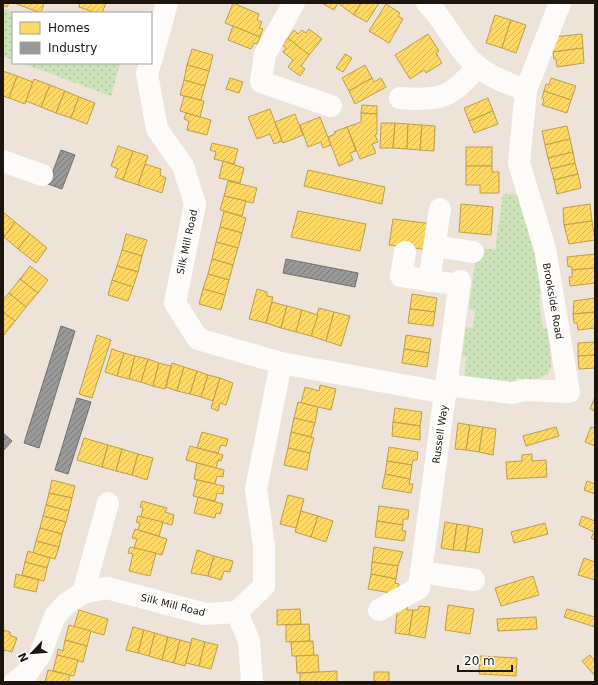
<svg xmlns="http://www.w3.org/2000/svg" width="598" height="685" font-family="'DejaVu Sans',sans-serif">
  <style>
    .grass { fill: url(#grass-dots) }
    .homes { fill: url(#homes-hatch); stroke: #bb9e4c }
    .industry { fill: url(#industry-hatch); stroke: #73716f }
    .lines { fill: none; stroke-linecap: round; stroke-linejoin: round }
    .minor { stroke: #fcfbf9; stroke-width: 22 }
    .labels { text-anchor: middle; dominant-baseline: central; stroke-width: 4; stroke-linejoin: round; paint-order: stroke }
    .street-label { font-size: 10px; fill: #1b150e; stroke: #fff }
  </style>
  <defs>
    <pattern id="grass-dots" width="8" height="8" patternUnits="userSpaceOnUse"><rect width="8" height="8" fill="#cce2b9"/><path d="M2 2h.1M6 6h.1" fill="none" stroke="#afc19e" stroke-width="1.8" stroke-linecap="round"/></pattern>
    <pattern id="homes-hatch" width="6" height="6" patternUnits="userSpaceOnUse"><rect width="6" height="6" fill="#ffd966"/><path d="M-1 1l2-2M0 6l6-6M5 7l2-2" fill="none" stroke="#dab957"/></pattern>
    <pattern id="industry-hatch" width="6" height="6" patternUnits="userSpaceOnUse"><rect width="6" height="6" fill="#999"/><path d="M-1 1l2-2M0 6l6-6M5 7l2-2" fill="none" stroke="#7c7c7b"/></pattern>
  </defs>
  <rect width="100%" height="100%" fill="#ede3d8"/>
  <g class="grass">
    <path d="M3,9L17,13H13V60L3,56Z"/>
    <path d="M22,63H120L111,96Z"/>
    <path d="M503,194L518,195L531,242H538L546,292L539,295L542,327L549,330L551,368L548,374L534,380L517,378L515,387L464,379L467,357L462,356L466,327L473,328L475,310L469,309L477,247L495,250Z"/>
  </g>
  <g class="homes">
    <path d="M3,3H9L7,7L3,5Z"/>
    <path d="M14,3H44L41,13Z"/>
    <path d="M80,3H106L102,13H96L79,7Z"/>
    <path d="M233,3L259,14L257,20L262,22L259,28L263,29L260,37L225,23Z"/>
    <path d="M322,3H338L334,10Z"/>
    <path d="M338,3H361L354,15Z"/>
    <path d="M361,3H379L367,22L354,15Z"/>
    <path d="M386,4L400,13L398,16L403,19L389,43L369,31Z"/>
    <path d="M495,15L511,20L502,48L486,43Z"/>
    <path d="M511,20L526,25L516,53L502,48Z"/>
    <path d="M233,26L260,37L257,44L254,43L251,49L228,40Z"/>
    <path d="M309,29L322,39L309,55L288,38L294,30L298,34L302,30L306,33Z"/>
    <path d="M428,34L439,51L436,53L442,63L426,73L424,70L410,79L395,55Z"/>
    <path d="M582,34L583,48L553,52V37Z"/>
    <path d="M288,38L309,55L301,66L305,69L300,76L288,67L293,60L283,52L286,48L282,45Z"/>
    <path d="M583,48L584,63L557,67L556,59H554L553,52Z"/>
    <path d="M192,49L213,55L209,71L187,65Z"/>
    <path d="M345,54L352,58L343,72L336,68Z"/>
    <path d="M187,65L209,71L205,86L184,80Z"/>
    <path d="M365,65L372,78L349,91L342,78Z"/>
    <path d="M3,71L17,76L9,98L3,96Z"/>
    <path d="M17,76L33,82L25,104L9,98Z"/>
    <path d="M230,78L243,82L239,93L226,89Z"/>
    <path d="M372,78L374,82L381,78L386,87L355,104L349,91Z"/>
    <path d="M551,78L576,86L571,100L544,91L546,84L549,85Z"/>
    <path d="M34,79L50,85L41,107L26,101Z"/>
    <path d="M184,80L205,86L201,100L180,95Z"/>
    <path d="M50,85L65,91L56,113L41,107Z"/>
    <path d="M65,91L79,97L71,118L56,113Z"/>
    <path d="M544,91L571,100L567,113L542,105L544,100L542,98Z"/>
    <path d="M184,96L204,101L200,117L180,111Z"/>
    <path d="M79,97L95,103L87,124L71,118Z"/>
    <path d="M488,98L493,111L469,121L464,108Z"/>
    <path d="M362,105L377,106V114L361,113Z"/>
    <path d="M270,109L282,141L274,144L270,134L257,139L248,117Z"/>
    <path d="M493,111L498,124L474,133L469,121Z"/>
    <path d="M186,113L211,120L207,135L187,130L189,121L184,119Z"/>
    <path d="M361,113L377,114V134L375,135L378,142L372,144L376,153L360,159L347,127L361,122Z"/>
    <path d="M295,114L303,135L283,143L275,122Z"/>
    <path d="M320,117L331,145L323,148L321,142L308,147L300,125Z"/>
    <path d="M381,123H395L393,148H380Z"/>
    <path d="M395,123L408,124L407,149L393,148Z"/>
    <path d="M408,124L422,125L420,150L407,149Z"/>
    <path d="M422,125L435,126L434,151L420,150Z"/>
    <path d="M567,126L570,139L545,145L542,131Z"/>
    <path d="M347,127L356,151L350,153L353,160L339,166L328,137L335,134L334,132Z"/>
    <path d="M570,139L573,152L548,158L545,145Z"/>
    <path d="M212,143L238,149L234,164L214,159L216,152L210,150Z"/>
    <path d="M118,146L133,151L123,180L115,177L118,169L111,166Z"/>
    <rect x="466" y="147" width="26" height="19"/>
    <path d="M133,151L148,156L138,185L123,180Z"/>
    <path d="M573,152L575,163L551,169L548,158Z"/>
    <path d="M223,161L244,168L240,183L219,178Z"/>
    <path d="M575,163L578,174L554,180L551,169Z"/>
    <path d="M145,164L161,169L160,175L166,178L162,193L138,185Z"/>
    <path d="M466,166H492V172H499V193H480V185H466Z"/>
    <path d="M308,170L385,187L382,204L304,186Z"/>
    <path d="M578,174L581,188L557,194L554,180Z"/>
    <path d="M228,181L257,188L253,203L224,196Z"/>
    <path d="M224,196L246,201L242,216L220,210Z"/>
    <path d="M461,204L493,207L491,235L459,232Z"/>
    <path d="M590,204L592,221L564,225L563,208Z"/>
    <path d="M224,211L246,218L242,233L220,227Z"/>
    <path d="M298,211L366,224L360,251L291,237Z"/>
    <path d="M3,212L15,222L4,237L3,236Z"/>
    <path d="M393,219L433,224L430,250L389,245Z"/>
    <path d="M592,221L595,240L569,244L564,225Z"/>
    <path d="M15,222L30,234L18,249L4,237Z"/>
    <path d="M220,227L242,233L238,248L216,242Z"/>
    <path d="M30,234L47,248L36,263L18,249Z"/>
    <path d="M126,234L147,240L142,256L122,250Z"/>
    <path d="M216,242L238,248L233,265L212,259Z"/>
    <path d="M122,250L142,256L138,272L117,266Z"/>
    <path d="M595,254V268L572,270L571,266L568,267L567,257Z"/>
    <path d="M212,259L233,265L229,280L208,274Z"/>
    <path d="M30,266L48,280L38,293L20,279Z"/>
    <path d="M117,266L138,272L133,287L112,280Z"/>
    <path d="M595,268V283L570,286L569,277H572V270Z"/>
    <path d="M208,274L229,280L225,295L203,289Z"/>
    <path d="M20,279L38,293L26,307L9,293Z"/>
    <path d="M112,280L133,287L128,301L108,295Z"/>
    <path d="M203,289L225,295L221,310L199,304Z"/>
    <path d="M257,289L267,292V296L273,297L266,323L249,319Z"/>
    <path d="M9,293L26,307L15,321L3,312V300Z"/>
    <path d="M412,294L437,298L435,312L410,309Z"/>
    <path d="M595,298V312L573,314L574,301Z"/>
    <path d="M272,302L287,306L281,328L266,323Z"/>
    <path d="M287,306L302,310L296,332L281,328Z"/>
    <path d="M319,308L334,312L326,341L311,336Z"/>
    <path d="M410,309L435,312L433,326L408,323Z"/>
    <path d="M302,310L318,315L311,336L296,332Z"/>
    <path d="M3,312L15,321L4,335L3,334Z"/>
    <path d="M334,312L350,316L341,346L326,341Z"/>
    <path d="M595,312V328L578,330L577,323H574L573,314Z"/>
    <path d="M97,335L111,340L92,398L79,394Z"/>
    <path d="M406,335L431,339L429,353L404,349Z"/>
    <path d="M595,342V355L578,356V343Z"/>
    <path d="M112,349L124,353L117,376L105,372Z"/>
    <path d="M404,349L429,353L427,367L402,363Z"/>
    <path d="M124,353L135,356L129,379L117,376Z"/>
    <path d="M595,355V368L579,369L578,356Z"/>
    <path d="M135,356L148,359L141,382L129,379Z"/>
    <path d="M148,359L159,363L153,386L141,382Z"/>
    <path d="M159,363L171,366L165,389L153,386Z"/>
    <path d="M172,363L184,367L177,391L166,387Z"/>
    <path d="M184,367L197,371L190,394L177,391Z"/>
    <path d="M197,371L208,375L201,397L190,394Z"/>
    <path d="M208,375L220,378L213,401L201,397Z"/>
    <path d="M220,378L233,383L226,405L220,403L218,411L211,408Z"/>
    <path d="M320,385L336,389L331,410L301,403L305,387L319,391Z"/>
    <path d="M595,397V411L590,409Z"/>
    <path d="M298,402L318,407L315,423L294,418Z"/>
    <path d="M395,408L422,412L420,426L393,422Z"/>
    <path d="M294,418L315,423L311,437L291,432Z"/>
    <path d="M393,422L420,426V440L392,436Z"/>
    <path d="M458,423L470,425L466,450L455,449Z"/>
    <path d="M470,425L483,427L479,452L466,450Z"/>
    <path d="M483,427L496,429L493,455L479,452Z"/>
    <path d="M556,427L559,436L526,446L523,436Z"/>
    <path d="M591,427L595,428V446L585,442Z"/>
    <path d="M202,432L228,439L226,446L221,445L218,453L197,448Z"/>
    <path d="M291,432L314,438L310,453L288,448Z"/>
    <path d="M84,438L108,445L102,467L77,460Z"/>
    <path d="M108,445L122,449L116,471L102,467Z"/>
    <path d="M190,446L223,455L221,461L218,460L216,468L186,460Z"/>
    <path d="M389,447L418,452L417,460H413L412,465L387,461Z"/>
    <path d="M288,448L310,453L307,470L284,465Z"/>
    <path d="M122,449L138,454L132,475L116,471Z"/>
    <path d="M138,454L153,458L147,480L132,475Z"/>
    <path d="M532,454V461L546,460L547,477L507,479L506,462L522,461V455Z"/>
    <path d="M387,461L412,465L410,479L385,474Z"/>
    <path d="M197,463L224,470L223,477L217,476L215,484L194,479Z"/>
    <path d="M385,474L410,479L409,484H413L411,493L382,488Z"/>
    <path d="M52,480L75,486L72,498L49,493Z"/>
    <path d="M197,480L224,486L223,494L217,493L215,501L193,496Z"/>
    <path d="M587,481L595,484V494L584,490Z"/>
    <path d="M49,493L72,498L69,511L46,505Z"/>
    <path d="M288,495L304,499L296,528L280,524Z"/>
    <path d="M198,497L223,504L220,514L216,513L215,518L194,513Z"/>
    <path d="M142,501L167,508L165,512L174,515L172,525L141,517L143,508L140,507Z"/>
    <path d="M46,505L69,511L66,522L43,516Z"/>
    <path d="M379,506L409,510L408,519H403V525L377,521Z"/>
    <path d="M301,511L318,516L311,537L295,532Z"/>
    <path d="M43,516L66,522L62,534L40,528Z"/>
    <path d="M138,516L163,522L159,536L138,530L140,523L136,522Z"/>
    <path d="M318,516L333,521L326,542L311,537Z"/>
    <path d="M582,516L595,521V540L591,538L594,532L579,525Z"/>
    <path d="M377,521L403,525L402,531H406L404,541L375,537Z"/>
    <path d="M445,522L457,524L453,550L441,548Z"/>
    <path d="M545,523L548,534L514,543L511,532Z"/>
    <path d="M457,524L469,526L465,551L453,550Z"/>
    <path d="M469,526L483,529L479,553L465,551Z"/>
    <path d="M40,528L62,534L59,547L36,541Z"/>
    <path d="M135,529L167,539L162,555L134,548L137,539L132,538Z"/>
    <path d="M36,541L59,547L55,559L33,553Z"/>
    <path d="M130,547L156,553L150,576L129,571L133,554L128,553Z"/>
    <path d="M374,547L403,552L398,566L372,562Z"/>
    <path d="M197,550L214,556L208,576L191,573Z"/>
    <path d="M28,551L50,558L47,568L25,562Z"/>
    <path d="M214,556L233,561L230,572L224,571L221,580L208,576Z"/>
    <path d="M584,558L595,562V580L578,575Z"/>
    <path d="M25,562L47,568L44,581L22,575Z"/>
    <path d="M372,562L398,566L396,579L371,574Z"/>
    <path d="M16,574L39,580L36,592L14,587Z"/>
    <path d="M371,574L396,579L395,583L399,584L397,594L368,589Z"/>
    <path d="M533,576L539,595L501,606L495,588Z"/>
    <path d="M398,603L408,604L407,610H413L409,635L395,633Z"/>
    <path d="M448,605L474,609L470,634L445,630Z"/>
    <path d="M419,606L430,607L425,638L409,635L413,610H418Z"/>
    <path d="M300,609L301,624L277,625V610Z"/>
    <path d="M567,609L595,617V627L564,617Z"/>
    <path d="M79,610L108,619L104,635L74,627Z"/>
    <path d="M536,617L537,629L498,631L497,619Z"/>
    <path d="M309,624L310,641L286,642V625Z"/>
    <path d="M69,625L91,631L87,646L65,640Z"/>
    <path d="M133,627L144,630L138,653L126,650Z"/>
    <path d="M3,630L10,632V635L17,638L12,652L5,650L3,653Z"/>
    <path d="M144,630L155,633L149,656L138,653Z"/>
    <path d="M155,633L168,637L162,660L149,656Z"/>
    <path d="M168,637L180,640L174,663L162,660Z"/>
    <path d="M192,638L205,642L199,666L186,663Z"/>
    <path d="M65,640L87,646L83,662L57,655L58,649L63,651Z"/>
    <path d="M180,640L191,643L185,666L174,663Z"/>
    <path d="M313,641L314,656H292L291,642Z"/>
    <path d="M205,642L218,645L211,669L199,666Z"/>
    <path d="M57,655L78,660L74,676L53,671Z"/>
    <path d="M318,655L319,672L297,673L296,656Z"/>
    <path d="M590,655L595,661V676L582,661Z"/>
    <path d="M480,656L517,658L516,676L479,674Z"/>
    <path d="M48,670L70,675L68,682H45Z"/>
    <path d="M337,671V682H300V673Z"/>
    <rect x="374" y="672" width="15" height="10"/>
  </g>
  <g class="industry">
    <path d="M61,150L75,155L62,189L48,184Z"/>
    <path d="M286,259L358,273L355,287L283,273Z"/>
    <path d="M61,326L75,331L39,448L24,443Z"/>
    <path d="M77,398L91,402L68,474L55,470Z"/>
    <path d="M3,433L12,441L3,451Z"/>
  </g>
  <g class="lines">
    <g class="minor">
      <path d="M294,3L265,54L261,82L331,106"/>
      <path d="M427,3C443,18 452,39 466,55C481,74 504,82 526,90"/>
      <path d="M151,61L167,3"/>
      <path d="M150,63L147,74L157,129L183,166L195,204L175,303L198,339L281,363L446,393"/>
      <path d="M400,98C440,101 451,98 477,67"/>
      <path d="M3,161L42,175"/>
      <path d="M435,246L473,252"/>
      <path d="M405,252L401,276L459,285"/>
      <path d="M429,281L440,209"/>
      <path d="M447,385L512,393L526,390L569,392L545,249L519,163L526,90L560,3"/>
      <path d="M421,572L474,580"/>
      <path d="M83,593L108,503"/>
      <path d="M379,610L419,588L460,281"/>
      <path d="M237,612L249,641L252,682"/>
      <path d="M15,682L27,673L40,655L55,616L67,603L83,593L107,588L205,614L237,612L264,586V546L256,489L281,363"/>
    </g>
  </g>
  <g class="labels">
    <g class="street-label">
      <text transform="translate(187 242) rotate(-78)">Silk Mill Road</text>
      <text transform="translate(553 301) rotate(80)">Brookside Road</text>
      <text transform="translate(440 434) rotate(-82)">Russell Way</text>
      <text transform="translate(173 605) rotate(14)">Silk Mill Road</text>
    </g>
  </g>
  <rect width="598" height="685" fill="none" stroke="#1b150e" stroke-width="8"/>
  <rect x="12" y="12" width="140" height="52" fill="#ffffff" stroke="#a4a19f"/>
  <rect x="20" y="22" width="20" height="12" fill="#ffd966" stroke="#a4a19f"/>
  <text x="48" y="32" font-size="12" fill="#1b150e">Homes</text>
  <rect x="20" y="42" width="20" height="12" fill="#999999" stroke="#a4a19f"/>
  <text x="48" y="52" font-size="12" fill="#1b150e">Industry</text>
  <g transform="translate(32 653) rotate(244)" stroke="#ffffff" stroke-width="3" paint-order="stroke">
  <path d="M0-3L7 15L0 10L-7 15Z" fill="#1b150e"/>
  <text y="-6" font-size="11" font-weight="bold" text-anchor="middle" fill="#1b150e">N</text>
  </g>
  <path d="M458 665v6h54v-6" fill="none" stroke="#1b150e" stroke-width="2"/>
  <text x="464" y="665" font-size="12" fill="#1b150e" stroke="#ffffff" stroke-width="3" paint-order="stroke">20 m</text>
</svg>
